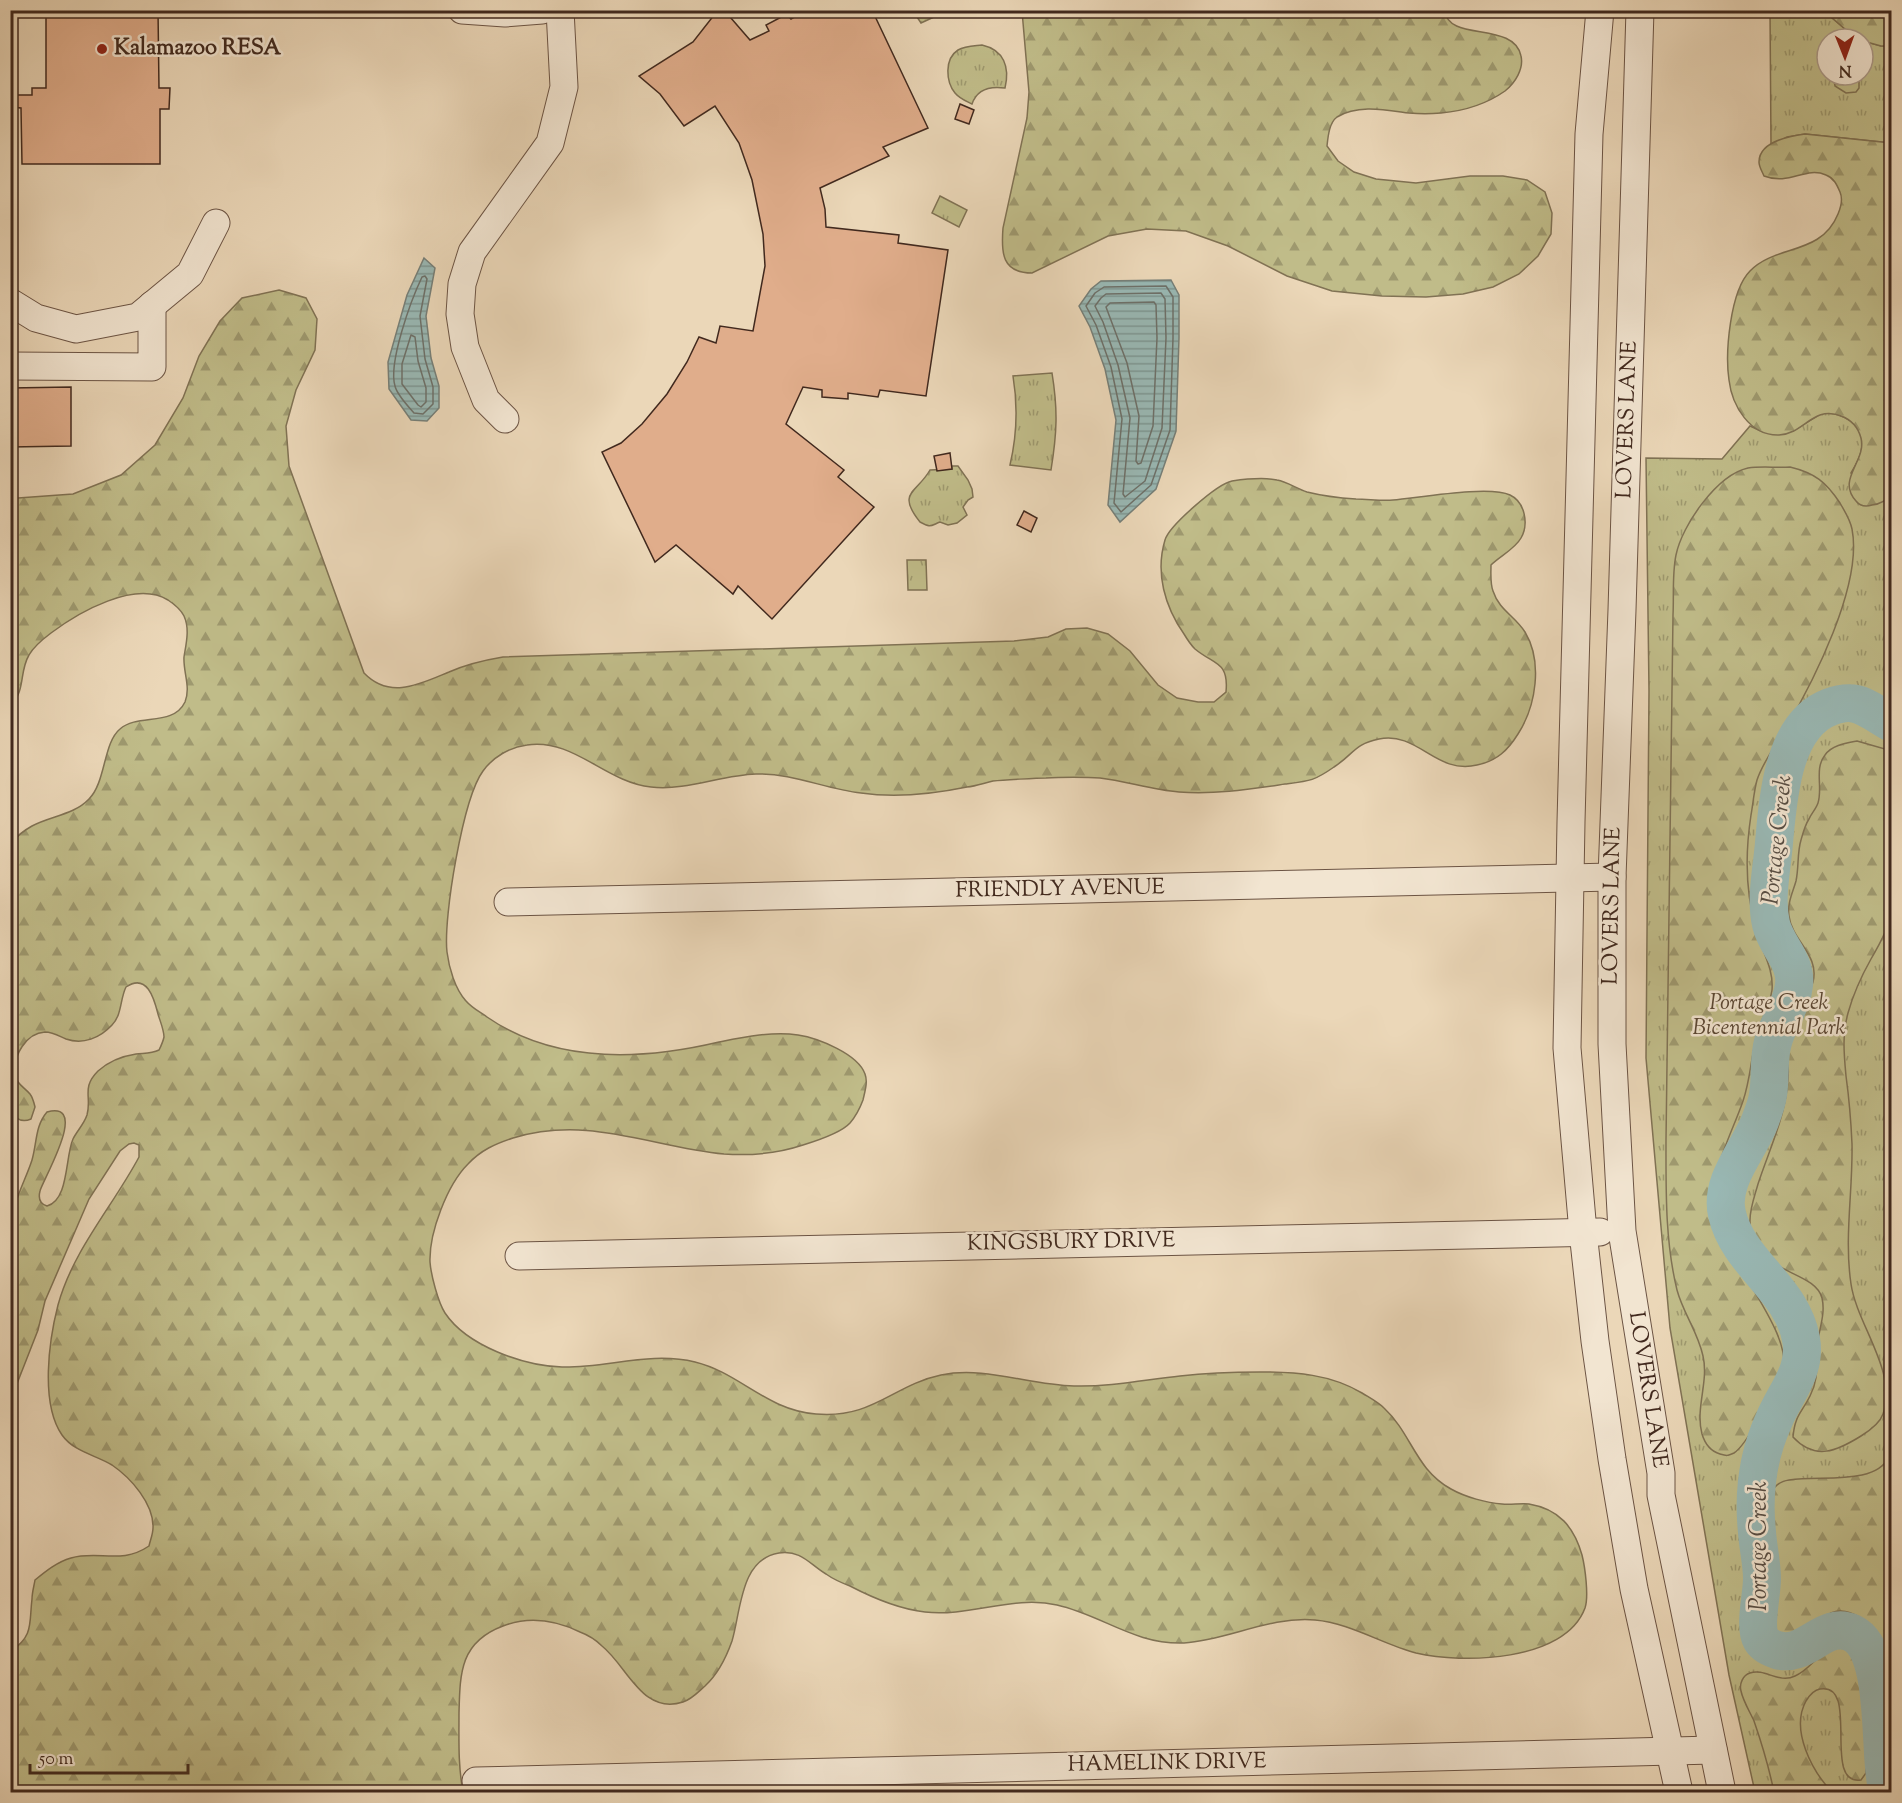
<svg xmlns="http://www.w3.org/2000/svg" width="1902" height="1803" font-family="'Sorts Mill Goudy',serif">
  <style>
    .grass { fill: url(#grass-tufts); stroke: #807254; stroke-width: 1.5 }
    .forest { fill: url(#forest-firs); stroke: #807254; stroke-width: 1.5 }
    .water { fill: url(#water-rules); stroke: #767f78; stroke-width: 1.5 }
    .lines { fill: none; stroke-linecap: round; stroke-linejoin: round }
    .shore { stroke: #6d7069; stroke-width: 1.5 }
    .river { stroke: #99b8b4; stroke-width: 38 }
    .building { fill: #e0ad8b; stroke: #41291e; stroke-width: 1.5 }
    .minor-casing { stroke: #6c5444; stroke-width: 29 }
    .minor { stroke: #f2e5d1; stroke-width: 27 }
    .poi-dot { fill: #8f2418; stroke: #f2e5d1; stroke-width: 2 }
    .labels { text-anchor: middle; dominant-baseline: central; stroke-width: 5; stroke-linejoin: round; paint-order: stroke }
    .poi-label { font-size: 22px; font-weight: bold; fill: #41291e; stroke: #f2e5d1; text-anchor: start }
    .street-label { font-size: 22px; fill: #41291e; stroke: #f2e5d1 }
    .park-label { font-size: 22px; font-style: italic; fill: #5a4633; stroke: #f2e5d1 }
    .water-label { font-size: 24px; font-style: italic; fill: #574d44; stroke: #f2e5d1 }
  </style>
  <defs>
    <pattern id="grass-tufts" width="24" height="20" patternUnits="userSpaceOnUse" patternTransform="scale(1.5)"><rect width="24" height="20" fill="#c0bc89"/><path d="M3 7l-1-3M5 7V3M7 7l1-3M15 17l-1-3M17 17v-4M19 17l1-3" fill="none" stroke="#9e996f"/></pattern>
    <pattern id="forest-firs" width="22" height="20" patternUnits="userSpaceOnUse" patternTransform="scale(1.5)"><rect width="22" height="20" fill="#c0bc89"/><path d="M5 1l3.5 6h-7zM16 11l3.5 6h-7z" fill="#9e996f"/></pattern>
    <pattern id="water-rules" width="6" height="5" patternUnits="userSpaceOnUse" patternTransform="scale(1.5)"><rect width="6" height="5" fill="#99b8b4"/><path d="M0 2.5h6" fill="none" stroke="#7e9692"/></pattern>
  </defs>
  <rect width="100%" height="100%" fill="#ebd7b8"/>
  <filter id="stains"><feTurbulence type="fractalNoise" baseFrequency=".00333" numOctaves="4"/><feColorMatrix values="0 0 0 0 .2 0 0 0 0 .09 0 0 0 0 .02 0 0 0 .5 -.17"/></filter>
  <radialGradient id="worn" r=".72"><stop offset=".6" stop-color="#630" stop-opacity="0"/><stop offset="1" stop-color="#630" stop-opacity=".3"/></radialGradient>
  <g class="grass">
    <path d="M913,11H947L921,23Z"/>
    <path d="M1770,11H1824L1852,35L1859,39H1827V75H1863V41L1881,46H1891V143L1805,134L1787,137L1771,145Z"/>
    <path d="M982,45C1004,50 1010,67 1005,88C991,86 977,89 972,104C966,101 960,99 955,93C946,82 944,59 958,50C965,46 974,46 982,45Z"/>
    <path d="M940,196L967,210L959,227L932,213Z"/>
    <path d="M1052,373C1058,410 1057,433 1051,470L1010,465C1017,435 1018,406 1013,376Z"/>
    <path d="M1822,413C1841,412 1864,423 1862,446C1861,456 1856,465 1851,473L1889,498L1891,494V1792H1755L1729,1675L1670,1328L1646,1058L1649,691L1646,458L1722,459L1750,426L1763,432L1793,431Z"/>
    <path d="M952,466H958L968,480L972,489L973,497L968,500L963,507L967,515L957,523L948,525L940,522C930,526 931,528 920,522C896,492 917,493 930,470L952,469Z"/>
    <path d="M907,560H926L927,590H908Z"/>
  </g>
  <g class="forest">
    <path d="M1022,11H1445C1448,42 1514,21 1521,56C1524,69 1515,83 1505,91C1485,105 1464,111 1441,113C1431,114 1419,114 1409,113C1386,110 1358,104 1337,117C1329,123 1328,137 1327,146L1338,161L1354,172L1376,179L1416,183L1470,176H1503L1527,180L1545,192L1552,213L1551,234L1538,256L1519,274L1493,287L1463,294L1426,297L1382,296L1332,291L1287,276L1228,246L1186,231L1147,229L1108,236L1032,273C1002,273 1001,253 1003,228L1027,118L1029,92Z"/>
    <path d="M1824,11H1891V46H1881L1863,41V39L1852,35Z"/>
    <path d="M1833,75H1859V88L1856,92L1846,93L1835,86Z"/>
    <path d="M1805,134L1891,143V494C1887,500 1880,504 1872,505C1866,507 1860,506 1856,501C1836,479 1867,461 1861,438C1858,427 1852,420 1841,416C1813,405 1804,434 1779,435C1750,436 1732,406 1729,380C1725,353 1730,291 1750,271C1776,244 1821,256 1838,214C1841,207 1843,199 1840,192C1837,185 1834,178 1826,175C1805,166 1790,186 1764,176C1762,171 1759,167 1759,162C1759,142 1790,136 1805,134Z"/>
    <path d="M279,290L306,298L317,319L315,350L296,390L286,426L289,466L364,673C390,700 420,684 449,672C467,664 485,660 503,657L1014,641L1048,637L1066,629L1087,628L1108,634L1130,651L1158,685L1177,698L1198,702H1214L1226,692C1229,661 1214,665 1195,649C1191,645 1187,639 1184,634C1165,607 1155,573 1165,540C1169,526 1217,484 1232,481C1246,479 1263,477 1277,480C1288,482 1297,489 1307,492C1323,496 1340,498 1356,499C1368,499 1381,501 1393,500C1418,498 1489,485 1510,495C1525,502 1529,524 1521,538C1515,549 1500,556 1491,565C1491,573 1490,583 1493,591C1499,610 1515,616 1525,632C1543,662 1536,706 1518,734C1508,750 1497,761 1477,765C1436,775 1418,731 1379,739C1354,744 1354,754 1334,767C1314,781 1310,781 1285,784C1251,789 1214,795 1179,792C1152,790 1126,781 1100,778C1087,777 1060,777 1046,778C1037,778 1003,780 993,781C984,783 976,786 967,787C933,794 895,798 861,793C825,789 793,773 756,774C721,775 687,791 651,787C605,782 574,738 527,745C510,747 493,757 483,771C463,798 443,918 447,952C449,968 455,989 466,1001C472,1008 480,1012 487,1017C555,1064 643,1060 719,1042C744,1037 773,1031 798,1035C818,1038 858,1054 865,1074C868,1082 865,1091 863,1100C860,1108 856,1116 850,1123C841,1133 816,1141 803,1145C776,1154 752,1156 724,1154C651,1147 589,1115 513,1138C495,1144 481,1150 468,1164C447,1185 429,1233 430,1262C431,1275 438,1302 445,1313C467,1346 524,1366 562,1367C607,1368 650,1351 695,1362C740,1373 766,1410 816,1414C873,1419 893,1385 941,1375C985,1366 1029,1385 1074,1386C1109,1387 1144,1380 1180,1376C1206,1373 1233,1372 1260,1372C1296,1372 1330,1374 1362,1393C1370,1398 1378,1402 1384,1408C1412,1434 1415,1469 1451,1489C1465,1497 1487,1503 1502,1504C1511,1505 1520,1503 1529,1504C1559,1509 1574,1527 1582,1555C1585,1567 1589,1596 1585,1608C1565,1662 1462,1664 1416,1653C1382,1644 1350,1623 1315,1620C1270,1616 1228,1640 1184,1643C1135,1645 1102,1615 1057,1605C1013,1595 970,1617 925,1612C899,1609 873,1598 850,1586C842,1583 833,1579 826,1574C809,1564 802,1550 779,1553C740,1559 741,1611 732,1641C726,1658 718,1674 705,1686C698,1692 692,1699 683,1702C642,1715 628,1667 602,1646C596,1640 588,1635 580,1632C555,1620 529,1616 503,1626C460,1642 460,1673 459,1713C459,1741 458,1765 463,1792H11V1651C34,1636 29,1623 32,1599C32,1593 34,1586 35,1580C46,1571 57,1562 71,1558C99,1550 121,1565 149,1546C150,1541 153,1534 153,1528C154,1504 131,1478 112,1465C96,1455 74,1452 62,1435C40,1403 49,1340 58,1305C73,1250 113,1206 139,1157V1145L134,1143L129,1144L120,1151L89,1199L45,1301L38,1330L11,1399L10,1282C24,1267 13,1246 12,1228C11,1204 25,1182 32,1160C37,1143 35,1126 47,1112C91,1100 42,1181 40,1191C38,1199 40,1204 47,1206C69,1200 65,1157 73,1139C77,1131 84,1124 87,1115C92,1097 81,1088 98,1071C108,1062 123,1056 136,1054C144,1053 151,1054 159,1050C161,1046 163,1042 164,1037C164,1030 160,1021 158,1014C154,998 147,973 126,987C120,999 122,1015 112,1025C100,1038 83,1045 66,1039C59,1036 53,1032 45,1032C26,1033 13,1056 15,1073C16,1084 24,1087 30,1094C33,1098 34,1103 35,1107L31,1119C22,1123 15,1119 10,1110L11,843C17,836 23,831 32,826C50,816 74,815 89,799C106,782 103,743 120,729C138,713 173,727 185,702C191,687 183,672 184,657C186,644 190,629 184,616C181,610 174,604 168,600C135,580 79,612 51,633C43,639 34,646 29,655C19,672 26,689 11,706V497L18,498L73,494L121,475L155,445L183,398L199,356L220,321L242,298Z"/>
    <path d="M1790,467C1815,473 1826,482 1840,503C1845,512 1850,519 1852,529C1863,585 1813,682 1785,730C1775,746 1763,762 1757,780C1754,791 1753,804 1751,815C1745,854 1745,891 1756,929C1761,950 1774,968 1772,990C1770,1004 1762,1018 1758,1031C1751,1054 1751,1078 1743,1101C1733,1131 1710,1171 1715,1204C1718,1227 1731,1249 1742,1270C1755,1295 1793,1345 1782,1374C1774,1391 1748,1444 1734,1453C1727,1456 1727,1456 1720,1454C1710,1451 1705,1444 1702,1434C1695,1408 1709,1382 1703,1356C1698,1332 1683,1313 1677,1290C1665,1241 1666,1190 1666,1140L1673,615C1674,596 1672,574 1676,555C1682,525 1717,475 1748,468C1761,466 1777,468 1790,467Z"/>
    <path d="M1857,741L1892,751V873C1885,890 1892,909 1887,927C1883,939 1877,948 1871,959C1862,975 1853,995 1848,1013C1842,1035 1844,1054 1846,1076C1849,1098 1851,1121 1852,1144C1853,1191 1844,1237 1851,1284C1857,1325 1898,1372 1883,1414C1880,1423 1869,1431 1861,1436C1837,1451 1815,1461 1793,1437C1795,1415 1801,1414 1810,1396C1819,1379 1816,1365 1817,1348C1818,1331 1826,1315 1822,1298C1814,1268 1749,1275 1750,1220C1750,1208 1755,1195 1758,1184C1768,1153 1783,1122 1787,1089C1788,1081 1789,1073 1788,1066C1787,1054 1785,1042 1788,1030C1793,1012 1808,999 1813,982C1820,955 1792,941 1789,916C1787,903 1793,892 1796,881C1799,867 1797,853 1801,840C1803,833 1805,825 1809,819C1811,814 1816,809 1818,803C1823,787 1814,769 1825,755C1832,745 1847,743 1857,741Z"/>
    <path d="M1891,1208V1250C1883,1238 1886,1221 1891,1208Z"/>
    <path d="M1891,1455V1660C1887,1638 1855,1602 1831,1613C1825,1616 1821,1621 1817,1626C1805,1638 1791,1643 1775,1636C1762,1617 1772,1591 1770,1569C1767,1546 1755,1484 1789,1480C1814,1477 1838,1480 1862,1475C1875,1472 1884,1467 1891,1455Z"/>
    <path d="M1836,1647C1852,1648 1859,1660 1864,1674L1866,1773L1861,1780C1821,1786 1861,1682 1820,1689C1814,1690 1809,1696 1806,1701C1790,1730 1812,1771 1832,1792H1774C1769,1768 1762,1744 1754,1721C1750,1712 1743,1701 1741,1691C1739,1684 1743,1675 1750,1673C1765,1668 1779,1684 1795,1676C1811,1669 1817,1653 1836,1647Z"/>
  </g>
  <g class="water">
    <path d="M424,258L435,268L426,316L431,358L439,386V408L427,421L411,420L389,389L388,362L407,295Z"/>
    <path d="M1171,280L1179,295V338L1176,431L1156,489L1120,522L1108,505L1116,420L1105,369L1090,327L1079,306L1091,289L1101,281Z"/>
  </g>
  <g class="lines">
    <g class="shore">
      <path d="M425,276L427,279L420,316L425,359L433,387V404L423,414L414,413C408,406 397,395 395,386C388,363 411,300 422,277Z"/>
      <path d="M1166,286L1173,297V338L1170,430L1151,485L1121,512L1114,503L1122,419L1111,367L1096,325L1086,306L1095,293L1104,287Z"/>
      <path d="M1161,293L1165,299L1166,338L1162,428L1145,481L1125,497L1123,494L1130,418L1118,365L1103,322L1095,306L1101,298L1106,294Z"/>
      <path d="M1154,302L1156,305L1157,338L1153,426L1141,463L1138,464L1136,461L1139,416L1127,363L1106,307L1110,303Z"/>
      <path d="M411,335L415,337L418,361L426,388V402L421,407L418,405L402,384V364Z"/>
    </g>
    <path class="river" d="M1888,1792C1877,1756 1890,1651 1852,1633C1824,1620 1806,1659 1777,1650C1771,1648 1764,1645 1761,1639C1754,1626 1762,1594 1762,1579C1762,1563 1758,1548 1757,1532C1753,1494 1758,1455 1774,1420C1785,1393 1807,1371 1801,1339C1792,1288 1738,1263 1727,1214C1719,1181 1749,1150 1760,1121C1763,1113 1767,1103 1768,1095C1771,1077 1768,1059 1773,1042C1778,1022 1792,1006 1794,985C1797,961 1776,946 1771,924C1765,898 1772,869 1774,843C1778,800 1782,725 1830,707C1838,704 1848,702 1856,704C1869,707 1880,717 1892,723"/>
  </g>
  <g class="building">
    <path d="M46,10H158L159,88H170L169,109H160V164H22L21,108L10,107V95H32V88H46Z"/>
    <path d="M718,10H724L750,40L769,31L766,25L787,14L791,19L807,10H820L822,14L828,10H872L928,128L883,147L889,156L820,188L825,209L826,227L899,235L898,243L948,250L926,396L880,390L878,397L848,393V399L822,397V390L803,387L786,424L844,470L838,477L874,507L772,619L738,586L733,594L676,545L655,562L602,452L621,443L642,424L667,394L687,362L699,337L716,343L720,326L753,331L765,266L763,234L752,180L739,143L715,106L684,126L660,94L639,76L693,42Z"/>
    <path d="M960,104L974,110L969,124L955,119Z"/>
    <path d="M71,387V446L10,447V388Z"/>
    <path d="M950,453L952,469L937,471L934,456Z"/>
    <path d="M1024,511L1037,518L1031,532L1017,525Z"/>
  </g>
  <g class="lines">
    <defs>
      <g id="minor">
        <path d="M462,10L505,13L542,10"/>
        <path d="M1600,10L1589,134L1571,822L1567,1048L1583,1232L1595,1341L1612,1459L1634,1589L1679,1792"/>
        <path d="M1640,10L1622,610L1612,877V1044L1622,1231L1661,1473V1495L1722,1792"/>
        <path d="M10,302L36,318L76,329L138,317L190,274L216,223"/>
        <path d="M10,366L152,367V305"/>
        <path d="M505,419L486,400L465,347L460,314L462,284L472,252L550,143L564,87L560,10"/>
        <path d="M508,902L1612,877"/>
        <path d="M519,1256L1600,1232"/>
        <path d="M476,1781L1713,1750"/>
      </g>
    </defs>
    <use href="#minor" class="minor-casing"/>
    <use href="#minor" class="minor"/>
  </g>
  <circle class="poi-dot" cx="102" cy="49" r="6"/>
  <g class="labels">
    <g class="poi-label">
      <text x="114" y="49">Kalamazoo RESA</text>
    </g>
    <g class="street-label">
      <text transform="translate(1628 420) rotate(-88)">LOVERS LANE</text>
      <text transform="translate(1060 890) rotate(-1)">FRIENDLY AVENUE</text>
      <text transform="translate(1613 906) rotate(-89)">LOVERS LANE</text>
      <text transform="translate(1071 1243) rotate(-1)">KINGSBURY DRIVE</text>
      <text transform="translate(1647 1390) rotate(81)">LOVERS LANE</text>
      <text transform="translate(1167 1764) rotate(-1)">HAMELINK DRIVE</text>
    </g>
    <g class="park-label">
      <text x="1769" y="1004">Portage Creek<tspan x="1769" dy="25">Bicentennial Park</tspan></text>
    </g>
    <g class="water-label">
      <text transform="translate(1778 840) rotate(-84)">Portage Creek</text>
      <text transform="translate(1760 1546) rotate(-90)">Portage Creek</text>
    </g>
  </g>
  <rect width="1902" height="1803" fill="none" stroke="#ebd7b8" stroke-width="36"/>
  <rect x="12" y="12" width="1878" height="1779" fill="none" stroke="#41291e" stroke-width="3"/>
  <rect x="18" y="18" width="1866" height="1767" fill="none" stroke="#41291e" stroke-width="1.5"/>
  <g transform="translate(1845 57) rotate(179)"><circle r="28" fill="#f2e5d1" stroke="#ab9a89" stroke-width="1.5"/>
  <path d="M0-4.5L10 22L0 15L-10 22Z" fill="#8f2418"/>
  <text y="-9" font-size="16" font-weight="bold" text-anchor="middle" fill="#41291e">N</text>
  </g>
  <path d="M30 1764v9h158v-9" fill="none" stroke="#41291e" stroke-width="3"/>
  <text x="39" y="1764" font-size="18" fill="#41291e" stroke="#f2e5d1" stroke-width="4.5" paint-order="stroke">50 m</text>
  <rect width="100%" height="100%" filter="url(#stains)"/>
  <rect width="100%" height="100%" fill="url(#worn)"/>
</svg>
